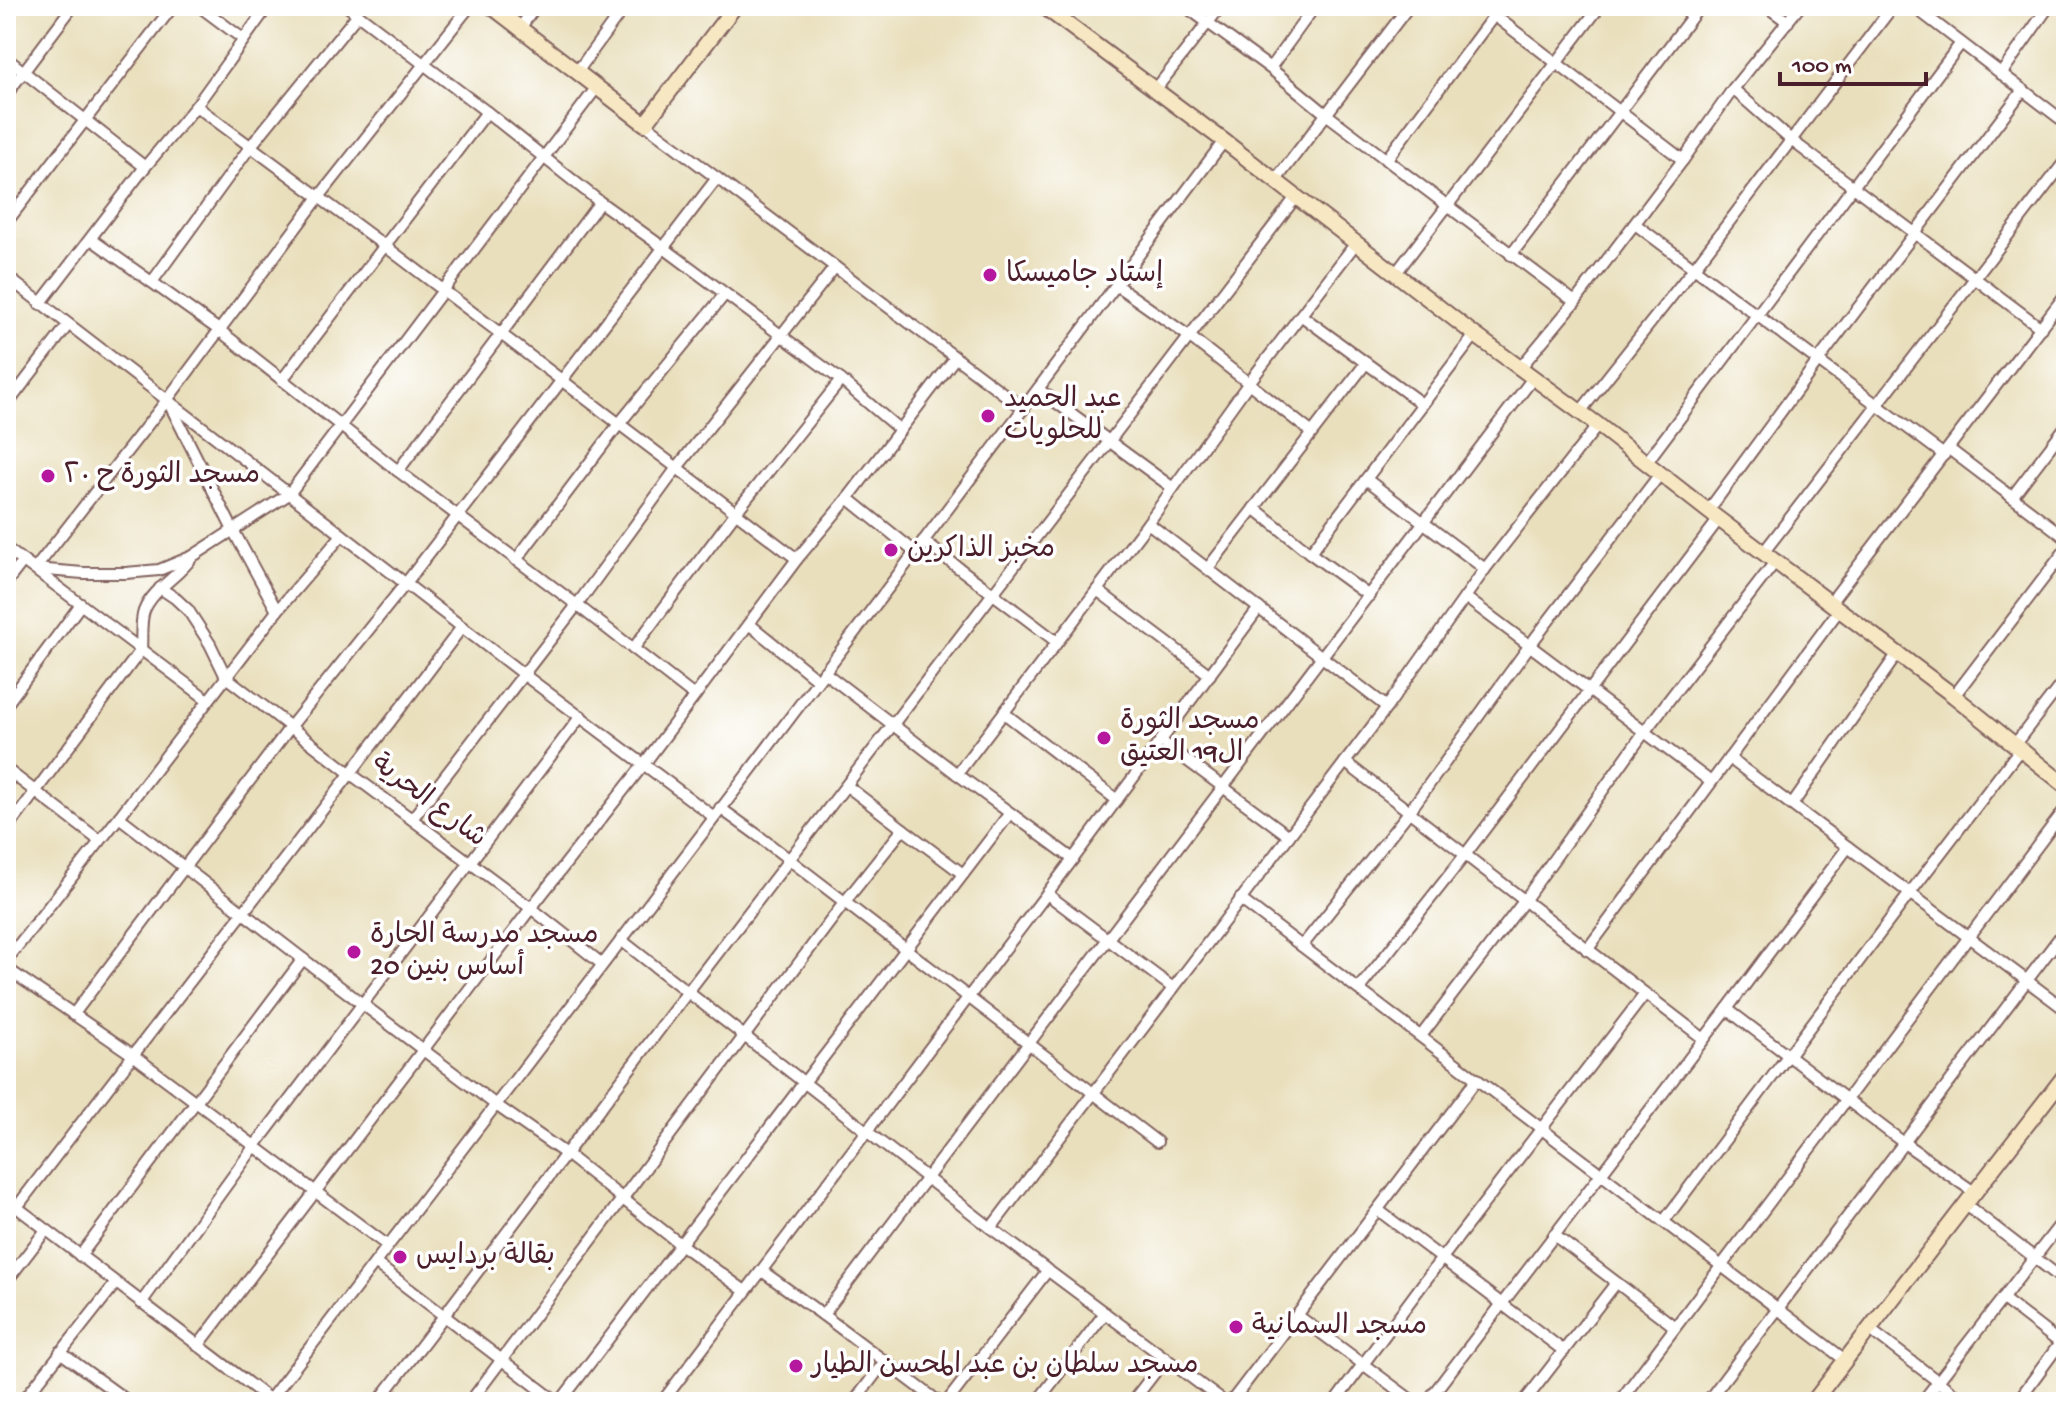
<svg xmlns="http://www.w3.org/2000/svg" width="2072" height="1408" font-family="'Gochi Hand','Playpen Sans Arabic',sans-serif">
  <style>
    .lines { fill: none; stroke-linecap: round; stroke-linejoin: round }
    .street-casing { stroke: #82625e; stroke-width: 14 }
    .secondary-casing { stroke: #82625e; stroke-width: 18 }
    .street { stroke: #fff; stroke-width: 10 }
    .secondary { stroke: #f7e8c3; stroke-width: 14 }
    .poi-dot { fill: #b5179e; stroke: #fff; stroke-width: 3 }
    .labels { text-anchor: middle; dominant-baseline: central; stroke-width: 7; stroke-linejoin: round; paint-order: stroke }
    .poi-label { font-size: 28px; fill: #4a1f2b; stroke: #fff; text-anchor: start }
    .street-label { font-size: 28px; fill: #4a1f2b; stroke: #fff }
  </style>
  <rect width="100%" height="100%" fill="#fff"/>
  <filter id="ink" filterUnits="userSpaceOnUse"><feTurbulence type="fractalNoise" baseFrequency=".0125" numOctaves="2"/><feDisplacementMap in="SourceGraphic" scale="16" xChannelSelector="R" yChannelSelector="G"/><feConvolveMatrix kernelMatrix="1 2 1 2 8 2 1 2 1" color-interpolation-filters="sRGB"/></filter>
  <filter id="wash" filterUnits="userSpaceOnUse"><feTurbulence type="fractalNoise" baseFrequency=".006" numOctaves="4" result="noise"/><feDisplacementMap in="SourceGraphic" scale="32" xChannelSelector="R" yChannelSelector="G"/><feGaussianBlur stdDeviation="1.8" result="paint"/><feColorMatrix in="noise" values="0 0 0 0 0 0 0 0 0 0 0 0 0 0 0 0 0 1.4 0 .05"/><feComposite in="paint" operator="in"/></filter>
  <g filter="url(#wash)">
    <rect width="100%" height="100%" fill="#e9dfbc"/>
  </g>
  <g filter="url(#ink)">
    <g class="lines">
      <defs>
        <g id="street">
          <path d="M199,6L243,39"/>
          <path d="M347,6L487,112L600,202L664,248L841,380L900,430"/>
          <path d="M1185,6L1270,68L1326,114L1575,302"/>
          <path d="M1482,6L1683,160"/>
          <path d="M1766,6L1788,22"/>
          <path d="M1913,6L2066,123"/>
          <path d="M520,28L536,6"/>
          <path d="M6,58L145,167"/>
          <path d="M1270,68L1315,6"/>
          <path d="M577,72L625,6"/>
          <path d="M2001,74L2049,6"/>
          <path d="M1733,89L1791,140L2041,328"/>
          <path d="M1155,90L1221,6"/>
          <path d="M6,95L73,6"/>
          <path d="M196,106L385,246L797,559"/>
          <path d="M645,124L1024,409"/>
          <path d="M1386,160L1501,6"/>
          <path d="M1276,180L1409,6"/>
          <path d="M6,223L173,6"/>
          <path d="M1635,224L1944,455"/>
          <path d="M91,239L219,330L398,471L577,605L694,696"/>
          <path d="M1511,255L1700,6"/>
          <path d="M1396,273L1600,6"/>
          <path d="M6,276L523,674L714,817"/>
          <path d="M152,282L250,147L358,14"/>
          <path d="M1116,285L1190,337L1311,432"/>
          <path d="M40,304L145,167L196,106L268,6"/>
          <path d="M1302,316L1422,404"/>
          <path d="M1520,368L1575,302L1683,160L1733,89L1800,6"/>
          <path d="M282,380L487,112"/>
          <path d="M1038,389L1173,488"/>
          <path d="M170,405L233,530L277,611"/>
          <path d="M6,406L68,325"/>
          <path d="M1580,412L1694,268L1893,6"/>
          <path d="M1949,449L2066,538"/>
          <path d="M1646,463L1961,43"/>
          <path d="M398,471L600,202"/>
          <path d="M1366,479L1485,569"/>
          <path d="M2012,497L2066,426"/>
          <path d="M848,498L915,552"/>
          <path d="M1254,508L1310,553L1369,596"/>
          <path d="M1708,511L1818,361L2023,90"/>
          <path d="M1148,523L1387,707"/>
          <path d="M923,541L1057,642"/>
          <path d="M6,548L208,700"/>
          <path d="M1310,553L1475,335"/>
          <path d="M1763,553L2066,160"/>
          <path d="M516,560L619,424L725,294"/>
          <path d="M1208,568L1366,363"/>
          <path d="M35,569L83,573H126L159,570L193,556L289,494L597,87"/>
          <path d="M35,569L167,400L319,197L470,6"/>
          <path d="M6,583L23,561"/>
          <path d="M160,588L175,598L188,610L210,644L226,677L351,774L531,908L602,964"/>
          <path d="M1097,590L1210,675"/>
          <path d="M1465,597L1711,782"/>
          <path d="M1830,603L2066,294"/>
          <path d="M749,624L818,680"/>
          <path d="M633,649L736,512L841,380"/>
          <path d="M824,672L957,774L1073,859"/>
          <path d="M1954,696L2066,549"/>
          <path d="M6,705L81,604"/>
          <path d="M1004,713L1117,800"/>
          <path d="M1161,741L1289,836"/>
          <path d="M2015,744L2066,678"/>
          <path d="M1729,758L2066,1010"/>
          <path d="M1345,762L1704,1039"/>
          <path d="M6,769L100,841"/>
          <path d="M957,774L1148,523L1248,384L1356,243"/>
          <path d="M847,786L903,829"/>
          <path d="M1792,805L1898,653"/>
          <path d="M720,808L756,834L1157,1142"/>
          <path d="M119,817L303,959L496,1105L566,1154L680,1244L745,1291"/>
          <path d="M412,819L577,605L676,469L835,267"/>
          <path d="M6,831L141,650C142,638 140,622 144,611C153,588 179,577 192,557"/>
          <path d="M1047,894L1173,988"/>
          <path d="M1240,899L1845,1360"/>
          <path d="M621,940L991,1228L1224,1402"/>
          <path d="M1302,946L1409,812L1530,645L1660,474"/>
          <path d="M1587,950L1839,610"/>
          <path d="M6,961L119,817L277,611L342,535"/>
          <path d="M6,968L133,1055L388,1246"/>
          <path d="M1359,989L1465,855L1719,519"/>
          <path d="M1727,1009L1904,1143L1974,1192"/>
          <path d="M73,1015L291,726L406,583L717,178"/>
          <path d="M1421,1036L1524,901L1645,731L1775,562"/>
          <path d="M6,1199L273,1402"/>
          <path d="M1965,1204L2066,1282"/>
          <path d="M17,1207C164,1013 315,822 462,627"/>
          <path d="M1378,1210L1564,1351"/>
          <path d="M1664,1221L1910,893L2021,748"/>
          <path d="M991,1228L1387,707L1485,569L1598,425"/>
          <path d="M1554,1235L1675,1327"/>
          <path d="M80,1256L303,959"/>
          <path d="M375,1263L557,1402"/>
          <path d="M762,1271L823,1315L939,1402"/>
          <path d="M6,1282L46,1230"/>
          <path d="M2003,1299L2060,1343"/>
          <path d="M141,1303L254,1147L581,716"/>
          <path d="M823,1315L1533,378"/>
          <path d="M1297,1315L1414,1402"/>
          <path d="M1869,1329L1965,1402"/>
          <path d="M198,1346L531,908L644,764L797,559L848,498L955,358"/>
          <path d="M60,1352L129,1402"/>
          <path d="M22,1402L115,1284"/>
          <path d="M268,1402C590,984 908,563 1224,141"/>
          <path d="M378,1402C484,1265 586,1126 690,989C892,725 1095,462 1296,197"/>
          <path d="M470,1402L844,903L903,829L963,874"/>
          <path d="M560,1402L1010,813"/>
          <path d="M662,1402L1073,859L1259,608"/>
          <path d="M854,1402L885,1361"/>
          <path d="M947,1402L1048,1270"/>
          <path d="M1037,1402L1105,1313"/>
          <path d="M1132,1402L1166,1358"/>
          <path d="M1231,1402L1477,1079"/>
          <path d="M1335,1402L1442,1258L1645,994"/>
          <path d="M1427,1402L1727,1009L1848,847"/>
          <path d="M1524,1402L1616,1283"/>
          <path d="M1619,1402L2066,808"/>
          <path d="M1707,1402L2066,929"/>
          <path d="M1922,1402L2066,1217"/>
          <path d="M2017,1402L2066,1335"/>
        </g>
        <g id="secondary">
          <path d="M491,6L645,124L735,6"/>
          <path d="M1043,6L1224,141L1475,335L1598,425L1708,511L1954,696L2066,786"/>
          <path d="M1813,1402L2066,1074"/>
        </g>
      </defs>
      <use href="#street" class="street-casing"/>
      <use href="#secondary" class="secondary-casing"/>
      <use href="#street" class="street"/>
      <use href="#secondary" class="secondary"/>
    </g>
  </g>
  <g class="poi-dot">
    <circle cx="990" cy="275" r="8"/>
    <circle cx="988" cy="416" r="8"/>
    <circle cx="48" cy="476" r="8"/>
    <circle cx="891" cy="550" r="8"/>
    <circle cx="1104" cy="738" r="8"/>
    <circle cx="354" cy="952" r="8"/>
    <circle cx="400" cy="1257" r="8"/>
    <circle cx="1236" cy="1327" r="8"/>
    <circle cx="796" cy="1366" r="8"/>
  </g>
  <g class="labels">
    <g class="poi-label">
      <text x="1006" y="275">إستاد جاميسكا</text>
      <text x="1004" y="400">عبد الحميد<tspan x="1004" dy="32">للحلويات</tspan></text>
      <text x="64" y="476">مسجد الثورة ح ٢٠</text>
      <text x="907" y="550">مخبز الذاكرين</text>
      <text x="1120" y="722">مسجد الثورة<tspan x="1120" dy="32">ال19 العتيق</tspan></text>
      <text x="370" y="936">مسجد مدرسة الحارة<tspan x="370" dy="32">20 أساس بنين</tspan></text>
      <text x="416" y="1257">بقالة بردايس</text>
      <text x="1252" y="1327">مسجد السمانية</text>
      <text x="812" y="1366">مسجد سلطان بن عبد المحسن الطيار</text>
    </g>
    <g class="street-label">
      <text transform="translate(428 802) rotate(37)">شارع الحرية</text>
    </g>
  </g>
  <rect width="2072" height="1408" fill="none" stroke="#fff" stroke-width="32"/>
  <path d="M1780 72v12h146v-12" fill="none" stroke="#4a1f2b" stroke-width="4"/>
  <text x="1792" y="72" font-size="24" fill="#4a1f2b" stroke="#ffffff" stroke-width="6" paint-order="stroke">100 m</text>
</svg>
